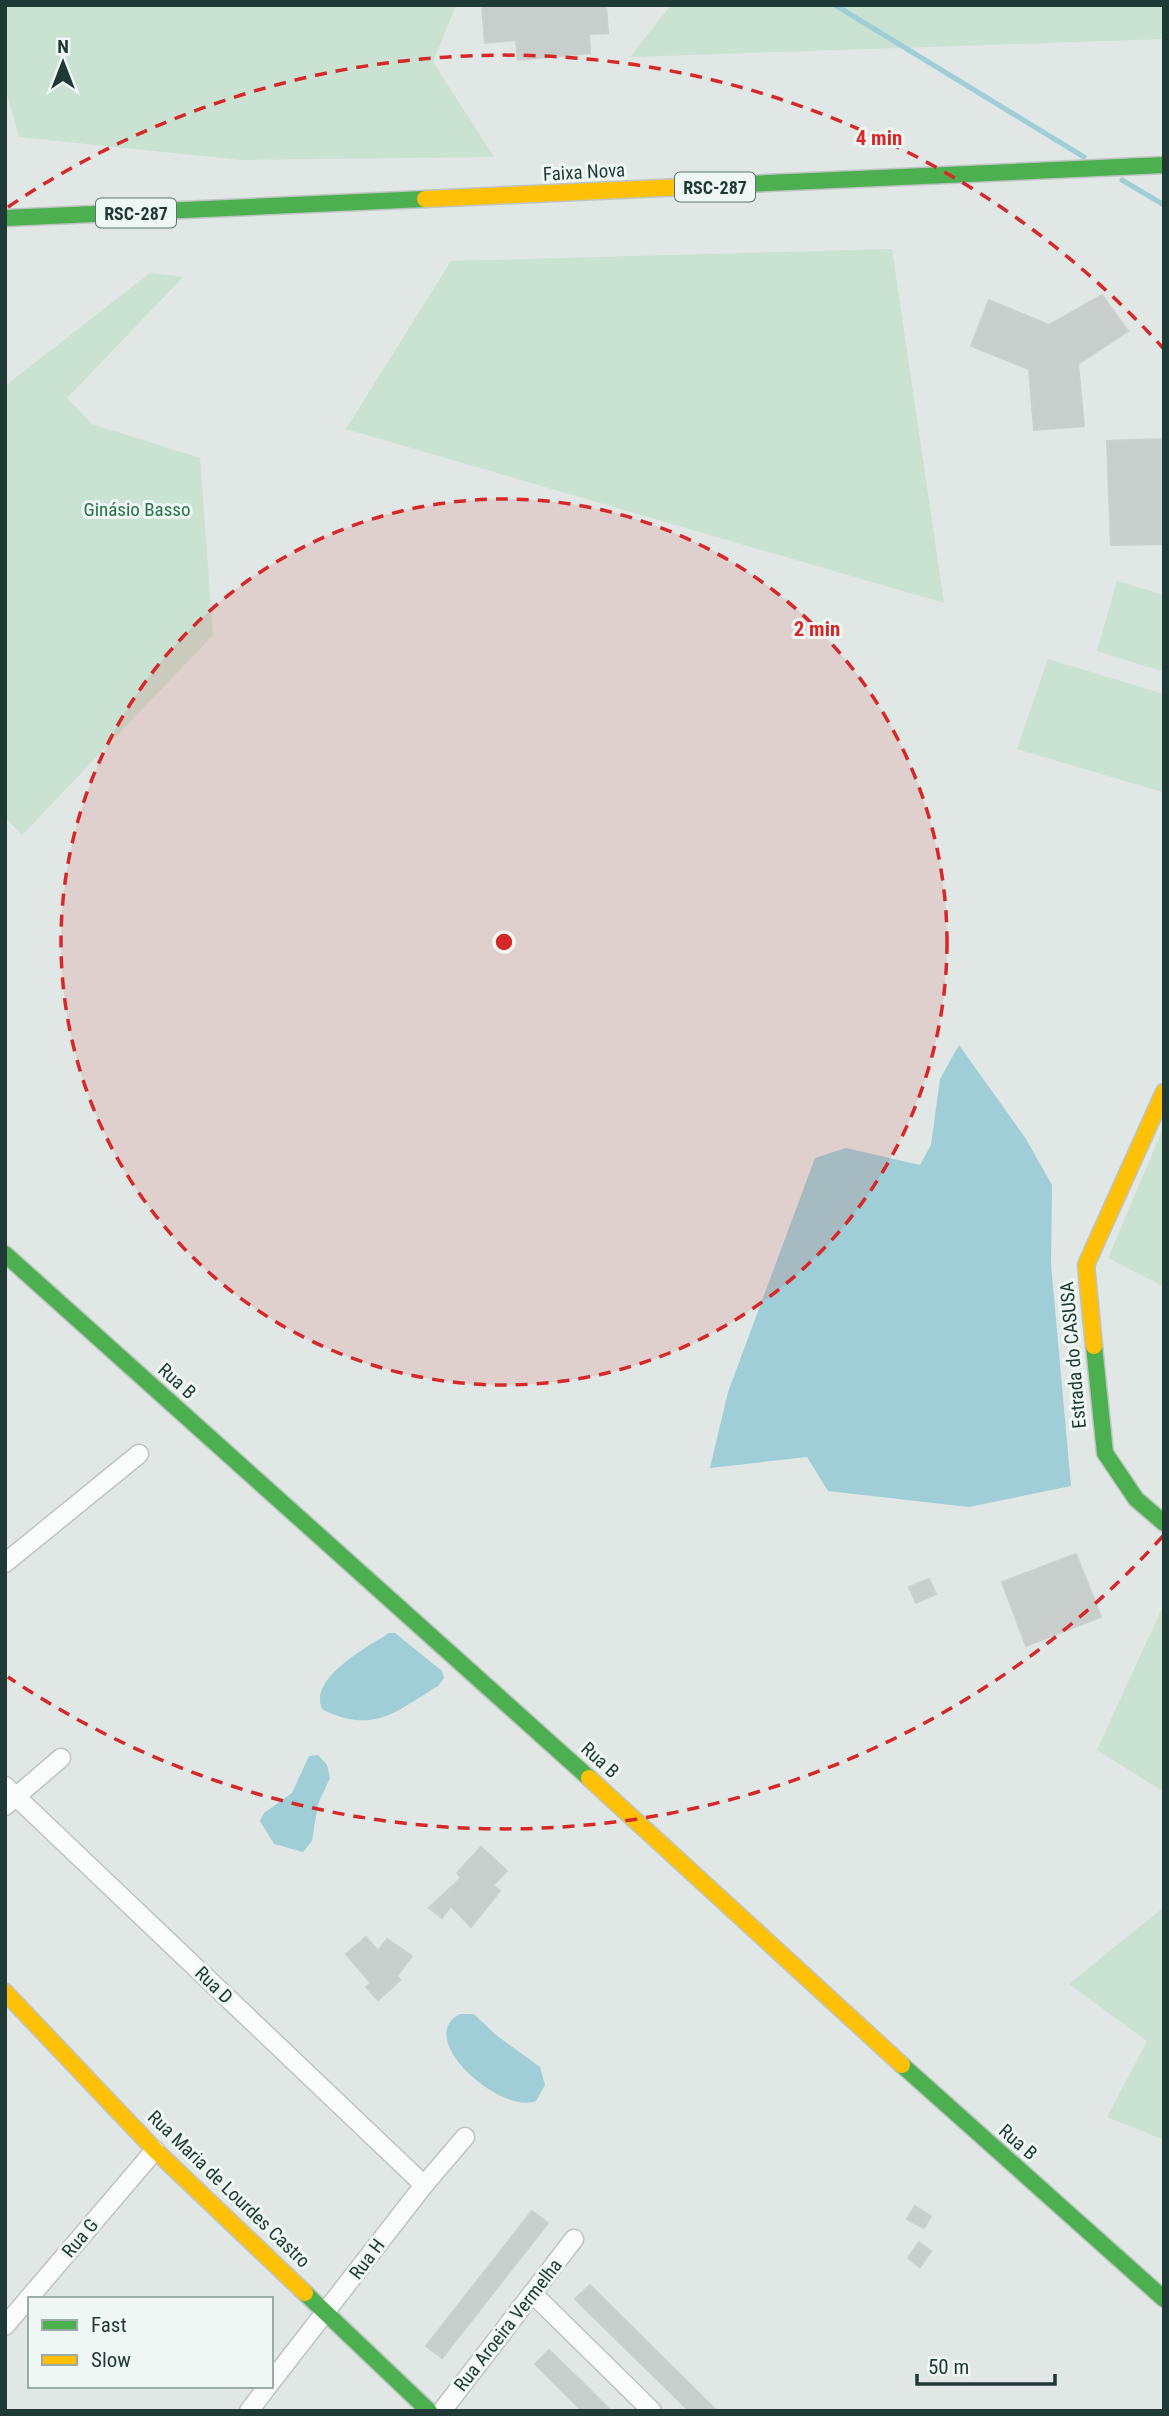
<svg xmlns="http://www.w3.org/2000/svg" width="1169" height="2416" font-family="'Roboto Condensed',sans-serif">
  <style>
    .green { fill: #c9e2d1 }
    .water { fill: #9fced7 }
    .lines { fill: none; stroke-linecap: round; stroke-linejoin: round }
    .stream { stroke: #9fced7; stroke-width: 5 }
    .building { fill: #c8cecc; stroke: #cad0cd; stroke-width: 2 }
    .street-casing { stroke: #bec4c1; stroke-width: 21 }
    .fast-casing { stroke: #bdc5c2; stroke-width: 19 }
    .slow-casing { stroke: #bdc5c2; stroke-width: 19 }
    .street { stroke: #fafbfb; stroke-width: 18 }
    .fast { stroke: #4caf50; stroke-width: 16 }
    .slow { stroke: #ffc107; stroke-width: 16 }
    .ring { fill: none; stroke: #d62828; stroke-width: 3.5; stroke-dasharray: 12 9 }
    .labels { text-anchor: middle; dominant-baseline: central; stroke-width: 6; stroke-linejoin: round; paint-order: stroke }
    .shield { fill: #eef7f3; stroke: #5d736d; stroke-width: 2 }
    .shield-label { font-size: 18px; font-weight: bold; fill: #1f3a34 }
    .street-label { font-size: 19px; fill: #1f3a34; stroke: #eef7f3 }
    .park-label { font-size: 19px; fill: #287248; stroke: #eef7f3 }
    .centre { fill: #d62828; stroke: #eef7f3; stroke-width: 3.5 }
    .ring-label { font-size: 21px; text-anchor: middle; font-weight: bold; fill: #d62828; stroke: #eef7f3; stroke-width: 6; stroke-linejoin: round; paint-order: stroke }
  </style>
  <rect width="100%" height="100%" fill="#e1e7e4"/>
  <g class="green">
    <path d="M5,5H456L433,62L494,157L241,160L19,137L5,87Z"/>
    <path d="M671,5H1164V39L630,57Z"/>
    <path d="M892,249L944,603L346,429L451,261Z"/>
    <path d="M150,273L183,277L67,398L92,424L200,458L213,635L22,835L5,817V386Z"/>
    <path d="M1117,581L1164,595V672L1097,651Z"/>
    <path d="M1048,659L1164,694L1162,792L1017,749Z"/>
    <path d="M1164,1126V1287L1108,1258Z"/>
    <path d="M1164,1604V1792L1097,1750Z"/>
    <path d="M1164,1907V2140L1107,2117L1147,2041L1069,1984Z"/>
  </g>
  <g class="water">
    <path d="M959,1045L1026,1139L1052,1185L1051,1264L1071,1486L969,1507L828,1491L807,1457L710,1468L728,1392L815,1158L846,1148L920,1165L931,1145L940,1079Z"/>
    <path d="M389,1633H395L442,1671L444,1678L438,1686C395,1712 375,1734 323,1710C306,1679 368,1647 389,1633Z"/>
    <path d="M318,1755L327,1765L330,1778L318,1804L312,1841L303,1852L274,1844L260,1821L264,1813L292,1793L309,1756Z"/>
    <path d="M460,2014H474L496,2035L540,2067L545,2085L536,2101C500,2115 413,2038 460,2014Z"/>
  </g>
  <g class="lines">
    <g class="stream">
      <path d="M835,5L1084,157"/>
      <path d="M1122,180L1164,205"/>
    </g>
  </g>
  <g class="building">
    <path d="M482,5H606L608,33L589,34L590,53L518,60L516,40L485,43Z"/>
    <path d="M1102,295L1128,331L1078,364L1084,426L1034,430L1029,369L971,346L989,300L1049,325Z"/>
    <path d="M1164,439V544L1111,545L1107,441Z"/>
    <path d="M1076,1554L1101,1617L1026,1646L1002,1582Z"/>
    <path d="M929,1579L936,1594L916,1603L909,1587Z"/>
    <path d="M481,1847L507,1871L493,1885L500,1891L471,1927L451,1906L442,1918L429,1908L461,1878L457,1873Z"/>
    <path d="M366,1937L378,1951L387,1939L412,1956L397,1976L400,1980L378,2000L366,1987L371,1983L346,1954Z"/>
    <path d="M915,2206L931,2216L924,2228L907,2219Z"/>
    <path d="M532,2211L548,2223L442,2358L426,2346Z"/>
    <path d="M919,2242L931,2251L920,2267L908,2258Z"/>
    <path d="M590,2285L622,2317L717,2411H689L673,2395L575,2299Z"/>
    <path d="M549,2350L584,2384L611,2411H582L535,2364Z"/>
  </g>
  <g class="lines">
    <defs>
      <g id="street">
        <path d="M5,1563L139,1454"/>
        <path d="M5,1786L424,2185"/>
        <path d="M5,1806L61,1758"/>
        <path d="M532,2293L652,2411"/>
        <path d="M5,2326L155,2150"/>
        <path d="M271,2382L424,2185L465,2137"/>
        <path d="M249,2411L268,2386"/>
        <path d="M442,2411L574,2239"/>
      </g>
      <g id="fast">
        <path d="M704,186L1164,165"/>
        <path d="M5,218L425,199"/>
        <path d="M5,1254L589,1778"/>
        <path d="M1094,1346L1105,1453L1136,1499L1164,1523"/>
        <path d="M902,2065L1164,2299"/>
        <path d="M305,2293L429,2411"/>
      </g>
      <g id="slow">
        <path d="M425,199L704,186"/>
        <path d="M1094,1346L1086,1265L1164,1092"/>
        <path d="M589,1778L902,2065"/>
        <path d="M5,1992L155,2150L305,2293"/>
      </g>
    </defs>
    <use href="#street" class="street-casing"/>
    <use href="#fast" class="fast-casing"/>
    <use href="#slow" class="slow-casing"/>
    <use href="#street" class="street"/>
    <use href="#fast" class="fast"/>
    <use href="#slow" class="slow"/>
  </g>
  <circle cx="504" cy="942" r="443" fill="#d62828" fill-opacity=".12"/>
  <g class="ring">
    <circle cx="504" cy="942" r="443"/>
    <path d="M1163 1536A887 887 0 0 1 8 1677M8 207A887 887 0 0 1 1163 348"/>
  </g>
  <g class="labels">
    <g class="shield">
      <rect x="675" y="172.5" width="80" height="29" rx="5"/>
      <rect x="96" y="198.5" width="80" height="29" rx="5"/>
    </g>
    <g class="shield-label">
      <text x="715" y="187">RSC-287</text>
      <text x="136" y="213">RSC-287</text>
    </g>
    <g class="street-label">
      <text transform="translate(584 172) rotate(-3)">Faixa Nova</text>
      <text transform="translate(1073 1355) rotate(-95)">Estrada do CASUSA</text>
      <text transform="translate(177 1381) rotate(42)">Rua B</text>
      <text transform="translate(600 1760) rotate(42)">Rua B</text>
      <text transform="translate(214 1985) rotate(44)">Rua D</text>
      <text transform="translate(1018 2142) rotate(41)">Rua B</text>
      <text transform="translate(229 2189) rotate(44)">Rua Maria de Lourdes Castro</text>
      <text transform="translate(80 2238) rotate(-50)">Rua G</text>
      <text transform="translate(367 2259) rotate(-53)">Rua H</text>
      <text transform="translate(508 2325) rotate(-52)">Rua Aroeira Vermelha</text>
    </g>
    <g class="park-label">
      <text x="137" y="509">Ginásio Basso</text>
    </g>
  </g>
  <circle cx="504" cy="942" r="10" class="centre"/>
  <g class="ring-label">
    <text x="879" y="145">4 min</text>
    <text x="817" y="636">2 min</text>
  </g>
  <rect width="1169" height="2416" fill="none" stroke="#1f3a34" stroke-width="14"/>
  <rect x="28" y="2297" width="245" height="91" fill="#eef7f3" stroke="#9baba7" stroke-width="2"/>
  <rect x="42" y="2320" width="35" height="10" fill="#4caf50" stroke="#9baba7" stroke-width="2"/>
  <text x="91" y="2332" font-size="21" fill="#1f3a34">Fast</text>
  <rect x="42" y="2355" width="35" height="10" fill="#ffc107" stroke="#9baba7" stroke-width="2"/>
  <text x="91" y="2367" font-size="21" fill="#1f3a34">Slow</text>
  <g transform="translate(63 63)" stroke="#eef7f3" stroke-width="5" paint-order="stroke">
  <path d="M0-5L12 26L0 18L-12 26Z" fill="#1f3a34"/>
  <text y="-10" font-size="19" font-weight="bold" text-anchor="middle" fill="#1f3a34">N</text>
  </g>
  <path d="M917 2374v10h138v-10" fill="none" stroke="#1f3a34" stroke-width="3.5"/>
  <text x="928" y="2374" font-size="21" fill="#1f3a34" stroke="#eef7f3" stroke-width="5" paint-order="stroke">50 m</text>
</svg>
